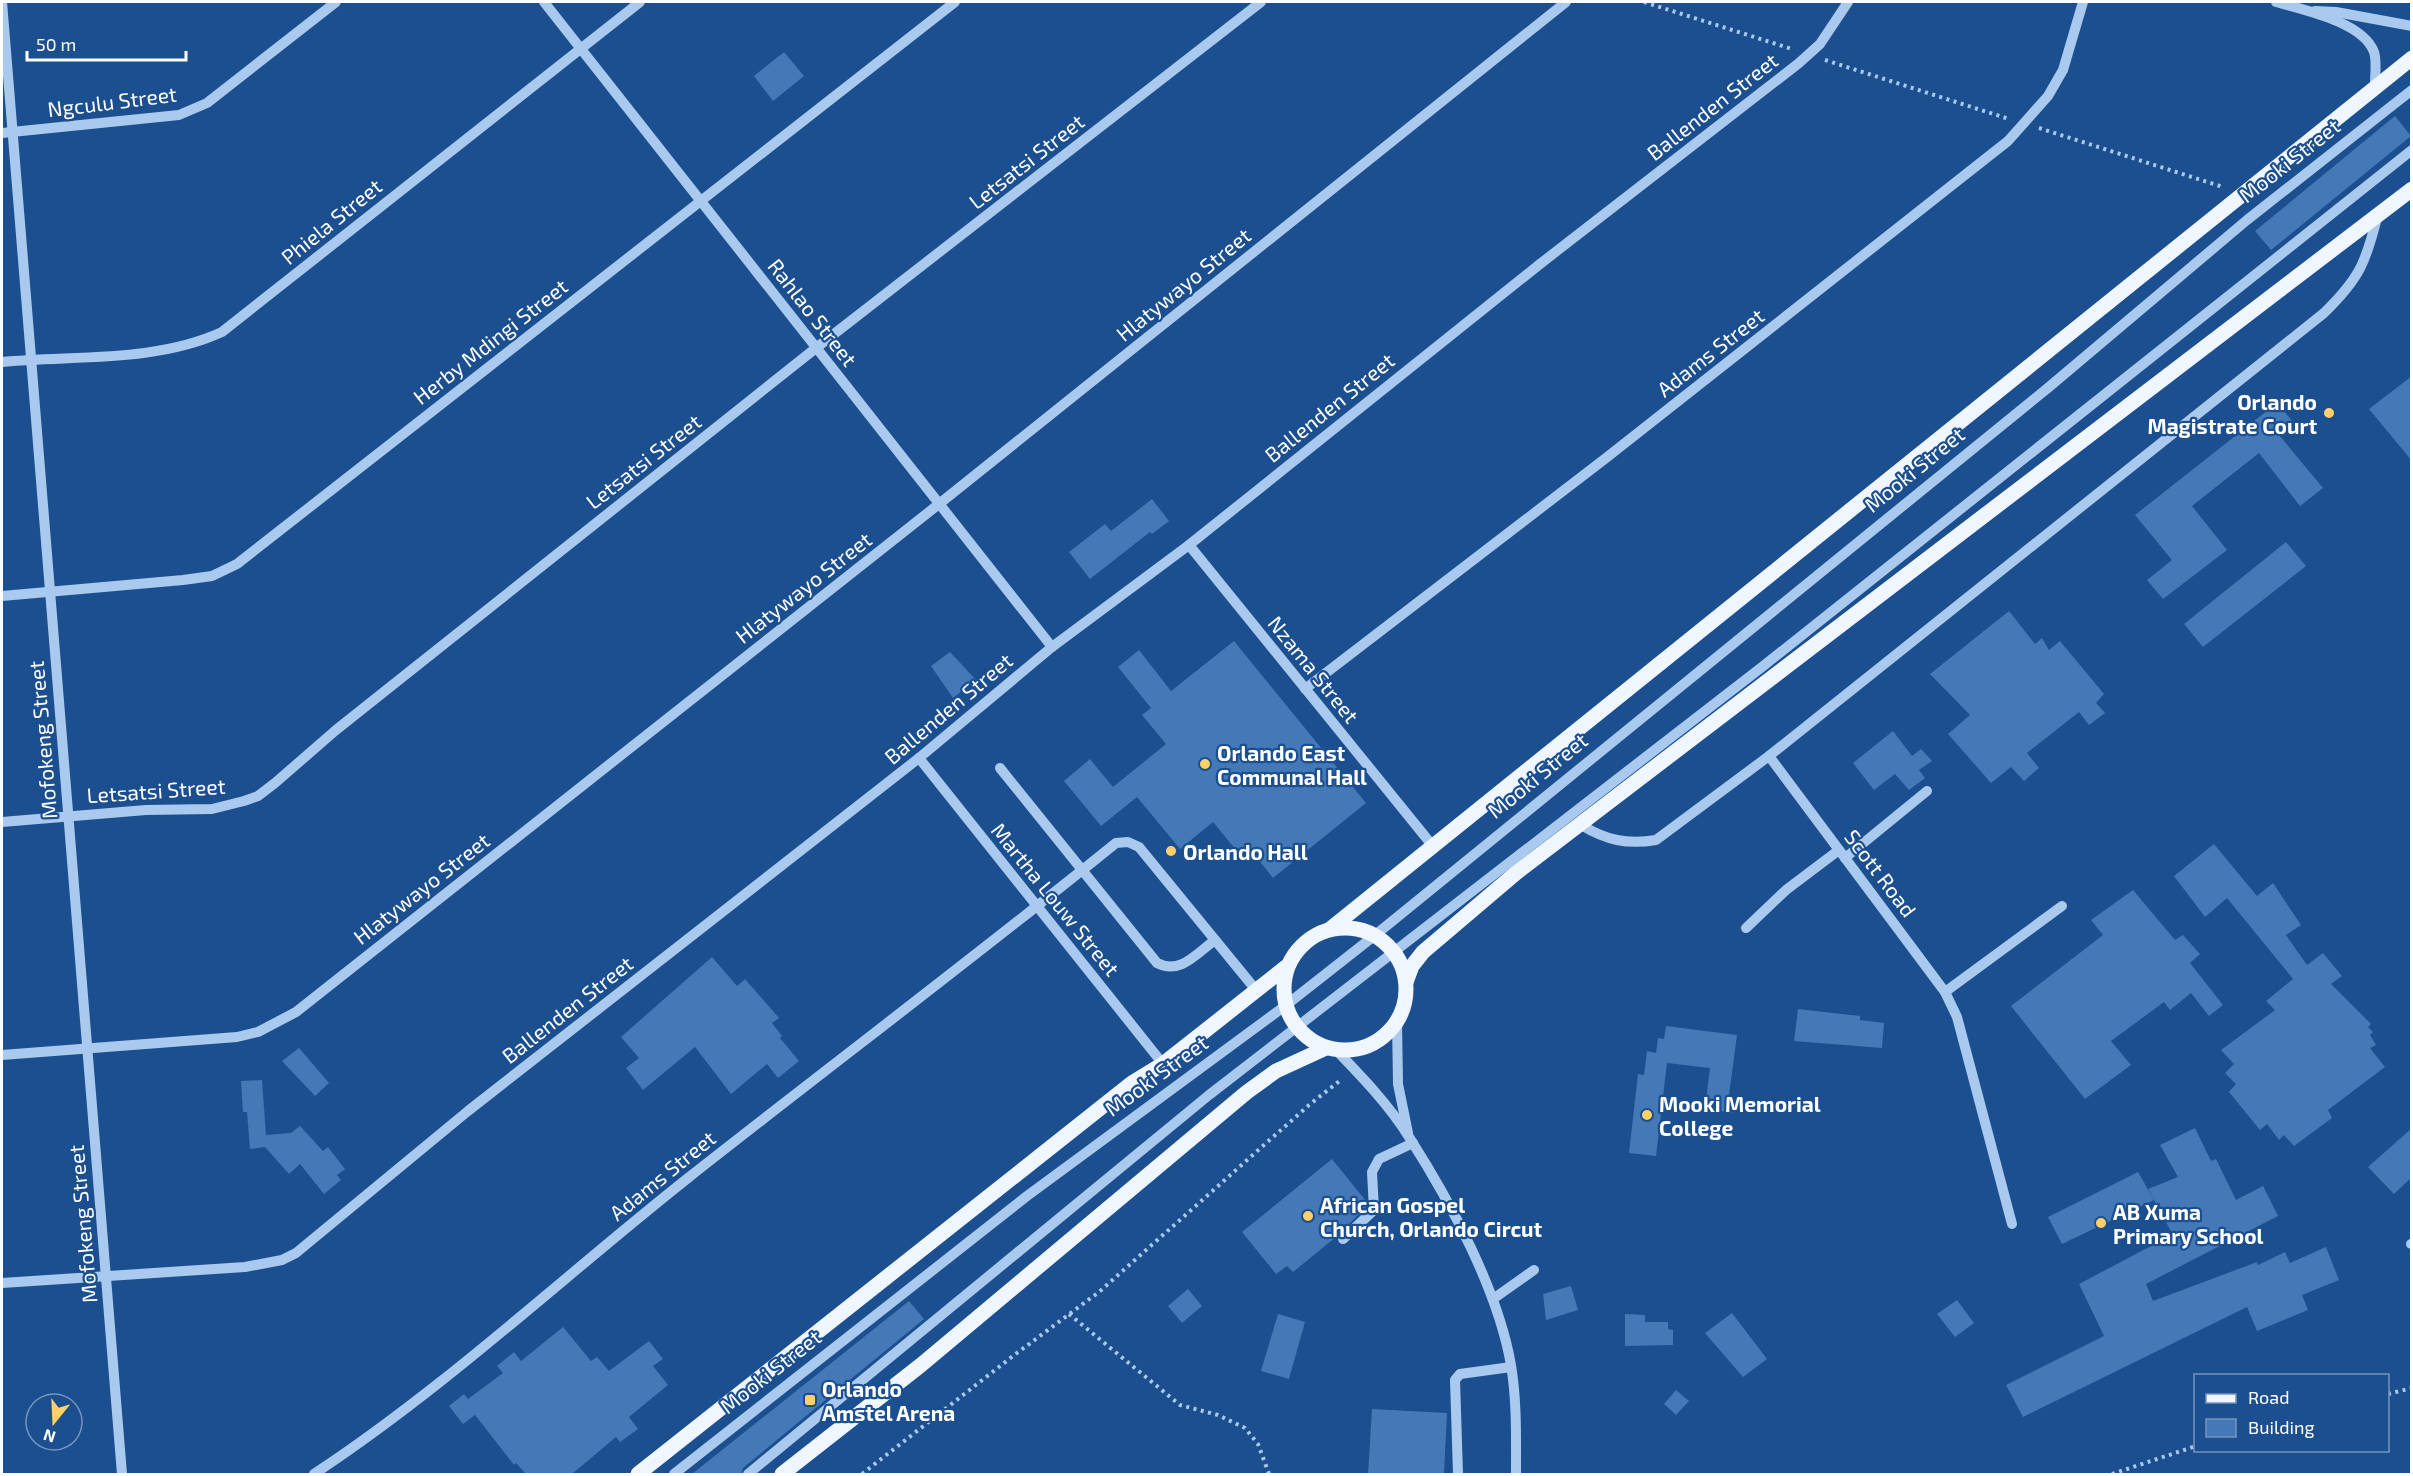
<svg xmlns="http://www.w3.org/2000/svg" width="2413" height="1476" font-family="'Exo 2',sans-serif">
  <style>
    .building { fill: #4478b7 }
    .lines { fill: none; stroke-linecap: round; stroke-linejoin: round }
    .path { stroke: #a9c9ee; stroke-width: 4; stroke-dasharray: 3 4.5; stroke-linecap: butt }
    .minor { stroke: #a9c9ee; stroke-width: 10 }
    .major { stroke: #f0f6ff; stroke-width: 15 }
    .poi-dot { fill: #ffd166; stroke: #1b4f8f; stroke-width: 2 }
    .labels { text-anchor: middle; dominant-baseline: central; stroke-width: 4.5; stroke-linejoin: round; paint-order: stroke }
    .street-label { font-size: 21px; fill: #fff; stroke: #1b4f8f }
    .poi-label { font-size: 21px; font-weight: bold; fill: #fff; stroke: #1b4f8f; text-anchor: start }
  </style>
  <rect width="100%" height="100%" fill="#1b4f8f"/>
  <g class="building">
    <path d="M784,52L804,76L773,101L754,76Z"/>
    <path d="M2395,116L2411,136L2271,250L2255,231Z"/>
    <path d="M2412,376V461L2369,409Z"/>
    <path d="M2277,403L2293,422L2279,435L2323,488L2300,506L2259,453L2192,506L2227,550L2163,599L2147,580L2172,560L2135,515Z"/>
    <path d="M1152,499L1169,521L1152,534L1150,532L1090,579L1069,552L1105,524L1111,531Z"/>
    <path d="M2286,542L2306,566L2203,647L2184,624Z"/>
    <path d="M2009,611L2035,644L2042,638L2049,650L2060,641L2104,694L2096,703L2105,713L2089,725L2079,712L2027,753L2039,768L2024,781L2011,767L1991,783L1948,734L1970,715L1930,674Z"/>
    <path d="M1234,641L1366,803L1273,878L1250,849L1241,856L1213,822L1180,849L1137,797L1101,826L1064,781L1090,759L1113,787L1166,744L1142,715L1151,708L1118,667L1139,650L1171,691Z"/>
    <path d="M950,652L976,680L953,698L931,666Z"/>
    <path d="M1893,731L1912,756L1921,749L1932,761L1919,770L1925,778L1909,790L1895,774L1874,790L1853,763Z"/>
    <path d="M2214,844L2257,896L2273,883L2301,925L2286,935L2307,965L2323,953L2342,976L2331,984L2371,1024L2368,1027L2373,1032L2370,1035L2376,1045L2370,1048L2385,1067L2328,1110L2332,1118L2294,1146L2284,1135L2279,1140L2267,1124L2260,1130L2229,1092L2236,1084L2225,1073L2234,1064L2221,1050L2275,1010L2266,1001L2293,979L2227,898L2205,917L2174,876Z"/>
    <path d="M2133,890L2175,940L2183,935L2200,954L2190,963L2223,1005L2209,1016L2191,993L2170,1010L2164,1002L2111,1041L2131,1065L2085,1099L2011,1006L2103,935L2091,920Z"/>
    <path d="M712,957L737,986L745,979L779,1018L772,1023L782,1036L780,1038L799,1061L778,1078L767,1064L731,1094L695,1047L643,1090L626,1068L639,1058L621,1037Z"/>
    <path d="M1798,1009L1860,1016V1020L1884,1023L1882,1048L1794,1041Z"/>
    <path d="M1666,1026L1737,1035L1729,1095L1734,1096L1732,1113L1705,1108L1710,1068L1667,1063L1656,1156L1629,1153L1638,1074L1644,1075L1647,1051L1656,1053L1658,1038L1664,1039Z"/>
    <path d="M299,1048L329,1083L315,1096L282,1061Z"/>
    <path d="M262,1080L266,1135L291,1133L300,1126L323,1151L328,1147L345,1169L337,1175L341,1180L324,1194L300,1164L289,1174L265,1147L250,1149L247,1112H243L241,1081Z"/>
    <path d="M2195,1128L2211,1161L2216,1159L2236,1200L2263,1186L2278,1216L2146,1284L2153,1301L2257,1262L2258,1265L2285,1252L2290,1263L2326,1247L2339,1280L2302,1295L2308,1310L2257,1331L2247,1307L2023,1417L2006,1385L2104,1336L2079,1284L2170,1236L2172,1233L2148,1189L2178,1177L2160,1145Z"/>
    <path d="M2412,1128V1177L2394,1194L2368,1167Z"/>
    <path d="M1332,1159L1366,1201V1207L1336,1237L1293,1272L1287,1266L1276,1274L1242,1232Z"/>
    <path d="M2138,1172L2154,1200L2062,1244L2048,1217Z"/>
    <path d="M1571,1286L1578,1310L1546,1320L1543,1294Z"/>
    <path d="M1188,1289L1202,1306L1182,1323L1168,1306Z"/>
    <path d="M1957,1300L1974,1323L1955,1337L1937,1314Z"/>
    <path d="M909,1301L924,1319L743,1468L741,1474H692Z"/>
    <path d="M1732,1313L1767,1359L1743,1377L1705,1333Z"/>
    <path d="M1278,1314L1305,1322L1289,1379L1261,1371Z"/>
    <path d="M1625,1314L1645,1315V1322H1668V1329L1673,1330V1345L1625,1346Z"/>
    <path d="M563,1327L591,1361L597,1357L609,1371L649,1341L663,1359L653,1366L668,1385L629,1417L638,1429L620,1442L616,1437L572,1474H526L516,1463L514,1465L475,1415L463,1424L449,1406L464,1394L468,1399L503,1373L497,1366L514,1352L521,1361Z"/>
    <path d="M1676,1390L1689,1401L1676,1415L1664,1404Z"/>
    <path d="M1372,1409L1447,1413L1444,1474H1368Z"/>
  </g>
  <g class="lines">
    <g class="path">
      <path d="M1644,2L1792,49"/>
      <path d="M1825,60L2009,119"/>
      <path d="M2039,128L2223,187"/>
      <path d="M1069,1314L1180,1405L1218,1415L1245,1428L1258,1444L1269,1474"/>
      <path d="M2388,1394L2412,1388"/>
      <path d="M862,1474L1013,1356L1099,1292L1309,1105L1342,1079"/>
      <path d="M2112,1474L2196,1446"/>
    </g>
    <g class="minor">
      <path d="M2,2L122,1474"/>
      <path d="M544,2L1052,647"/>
      <path d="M2276,2C2304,10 2363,22 2374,52C2377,61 2375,74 2375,84"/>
      <path d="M2315,11L2336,12L2412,26"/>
      <path d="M2,133L179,115L207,103L336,2"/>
      <path d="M2,362C74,355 154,363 222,332L640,2"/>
      <path d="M1189,545L1432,845"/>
      <path d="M2,596L183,580L212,576L237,564L955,2"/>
      <path d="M1305,689L1606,458L2008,141L2048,96L2063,70L2083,2"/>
      <path d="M1769,756L1945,992L1957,1017L2012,1224"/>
      <path d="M919,758L1163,1064"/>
      <path d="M1000,768L1157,963C1180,975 1196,954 1215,940"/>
      <path d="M2,822L146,810L212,809L244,801L258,796L275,783L336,730L816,348L1261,2"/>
      <path d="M1581,825C1606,840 1627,845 1656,840L1769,756L2324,313C2360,278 2366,262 2378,214"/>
      <path d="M1845,858L1927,791"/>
      <path d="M1746,928L1786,890L1839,850"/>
      <path d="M1945,992L2062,906"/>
      <path d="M1397,1021L1398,1084L1408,1133"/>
      <path d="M1336,1050C1362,1077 1389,1105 1409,1137C1450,1201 1498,1290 1511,1365C1517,1401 1516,1438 1516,1474"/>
      <path d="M2,1055L237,1037L258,1032L296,1012L939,504L1566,2"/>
      <path d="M1343,1239L1374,1210L1372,1172L1379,1159L1413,1143"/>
      <path d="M2411,1244H2412"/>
      <path d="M2,1283L245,1267L282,1260L296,1253L468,1111L919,758L1052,647L1189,545L1540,264L1799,63L1820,44L1848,2"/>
      <path d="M1493,1299L1534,1270"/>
      <path d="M314,1474C446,1387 563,1277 688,1178C830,1066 975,957 1116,843L1128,842L1139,847L1256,990"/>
      <path d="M674,1474L1027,1196L1285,1006L1374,936L2049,387L2247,220L2412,90"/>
      <path d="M748,1474L1209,1095L1762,667L2412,150"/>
      <path d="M1458,1474L1455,1380L1460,1374L1511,1367"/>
    </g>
    <g class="major">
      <circle cx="1345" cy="989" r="61"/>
      <path d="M1330,929L2412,58"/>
      <path d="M1406,982L1412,966L1423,952L1516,873L2412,189"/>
      <path d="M638,1474L1132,1083L1163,1064L1286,967"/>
      <path d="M782,1474L921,1365L1247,1092L1276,1071L1326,1048"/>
    </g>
  </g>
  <g class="poi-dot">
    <circle cx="2329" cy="413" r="6"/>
    <circle cx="1205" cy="764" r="6"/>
    <circle cx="1171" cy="851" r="6"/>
    <circle cx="1647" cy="1115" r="6"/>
    <circle cx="1308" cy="1216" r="6"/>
    <circle cx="2101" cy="1223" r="6"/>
    <rect x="804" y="1394" width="12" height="12" rx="3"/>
  </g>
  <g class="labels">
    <g class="street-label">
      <text transform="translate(112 101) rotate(-7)">Ngculu Street</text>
      <text transform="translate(1712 106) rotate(-38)">Ballenden Street</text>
      <text transform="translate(2289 160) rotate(-38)">Mooki Street</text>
      <text transform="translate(1026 161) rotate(-38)">Letsatsi Street</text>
      <text transform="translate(331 221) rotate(-39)">Phiela Street</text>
      <text transform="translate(1183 284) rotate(-39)">Hlatywayo Street</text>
      <text transform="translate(813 312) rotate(52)">Rahlao Street</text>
      <text transform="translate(490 341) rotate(-38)">Herby Mdingi Street</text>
      <text transform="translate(1710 352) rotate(-38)">Adams Street</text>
      <text transform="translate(1329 407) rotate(-39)">Ballenden Street</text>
      <text transform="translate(643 461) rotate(-38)">Letsatsi Street</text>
      <text transform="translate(1914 469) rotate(-39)">Mooki Street</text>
      <text transform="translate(803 587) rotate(-38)">Hlatywayo Street</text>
      <text transform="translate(1314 669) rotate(51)">Nzama Street</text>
      <text transform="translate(948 708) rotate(-40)">Ballenden Street</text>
      <text transform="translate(42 740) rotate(-95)">Mofokeng Street</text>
      <text transform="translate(1537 775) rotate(-39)">Mooki Street</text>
      <text transform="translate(156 790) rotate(-4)">Letsatsi Street</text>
      <text transform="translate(1881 873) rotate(53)">Scott Road</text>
      <text transform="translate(421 888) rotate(-38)">Hlatywayo Street</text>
      <text transform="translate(1056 899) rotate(51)">Martha Louw Street</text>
      <text transform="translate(567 1009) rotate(-38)">Ballenden Street</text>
      <text transform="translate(1156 1075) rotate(-36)">Mooki Street</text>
      <text transform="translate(662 1175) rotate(-39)">Adams Street</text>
      <text transform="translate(82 1224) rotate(-95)">Mofokeng Street</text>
      <text transform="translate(770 1371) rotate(-38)">Mooki Street</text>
    </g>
    <g class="poi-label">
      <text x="2317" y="401" text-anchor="end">Orlando<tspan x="2317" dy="24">Magistrate Court</tspan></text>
      <text x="1217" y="752">Orlando East<tspan x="1217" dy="24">Communal Hall</tspan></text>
      <text x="1183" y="851">Orlando Hall</text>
      <text x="1659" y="1103">Mooki Memorial<tspan x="1659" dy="24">College</tspan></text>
      <text x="1320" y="1204">African Gospel<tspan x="1320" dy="24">Church, Orlando Circut</tspan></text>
      <text x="2113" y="1211">AB Xuma<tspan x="2113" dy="24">Primary School</tspan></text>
      <text x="822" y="1388">Orlando<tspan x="822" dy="24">Amstel Arena</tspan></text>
    </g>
  </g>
  <rect width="2413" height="1476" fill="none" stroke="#ffffff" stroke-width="6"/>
  <rect x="2194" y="1374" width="195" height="78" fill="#1b4f8f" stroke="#7695bc" stroke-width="1.5"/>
  <rect x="2206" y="1394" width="30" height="9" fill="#f0f6ff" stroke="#7695bc" stroke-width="1.5"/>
  <text x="2248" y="1404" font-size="18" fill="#ffffff">Road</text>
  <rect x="2206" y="1419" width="30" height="18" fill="#4478b7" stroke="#7695bc" stroke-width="1.5"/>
  <text x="2248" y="1434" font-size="18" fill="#ffffff">Building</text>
  <g transform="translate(54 1422) rotate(198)"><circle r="28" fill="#1b4f8f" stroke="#7695bc" stroke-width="1.5"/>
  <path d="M0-4.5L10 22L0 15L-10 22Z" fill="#ffd166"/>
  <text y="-9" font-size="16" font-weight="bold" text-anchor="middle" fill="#ffffff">N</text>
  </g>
  <path d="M27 51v9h159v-9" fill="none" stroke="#ffffff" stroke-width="3"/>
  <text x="36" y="51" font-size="18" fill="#ffffff" stroke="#1b4f8f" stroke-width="4.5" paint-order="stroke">50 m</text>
</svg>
